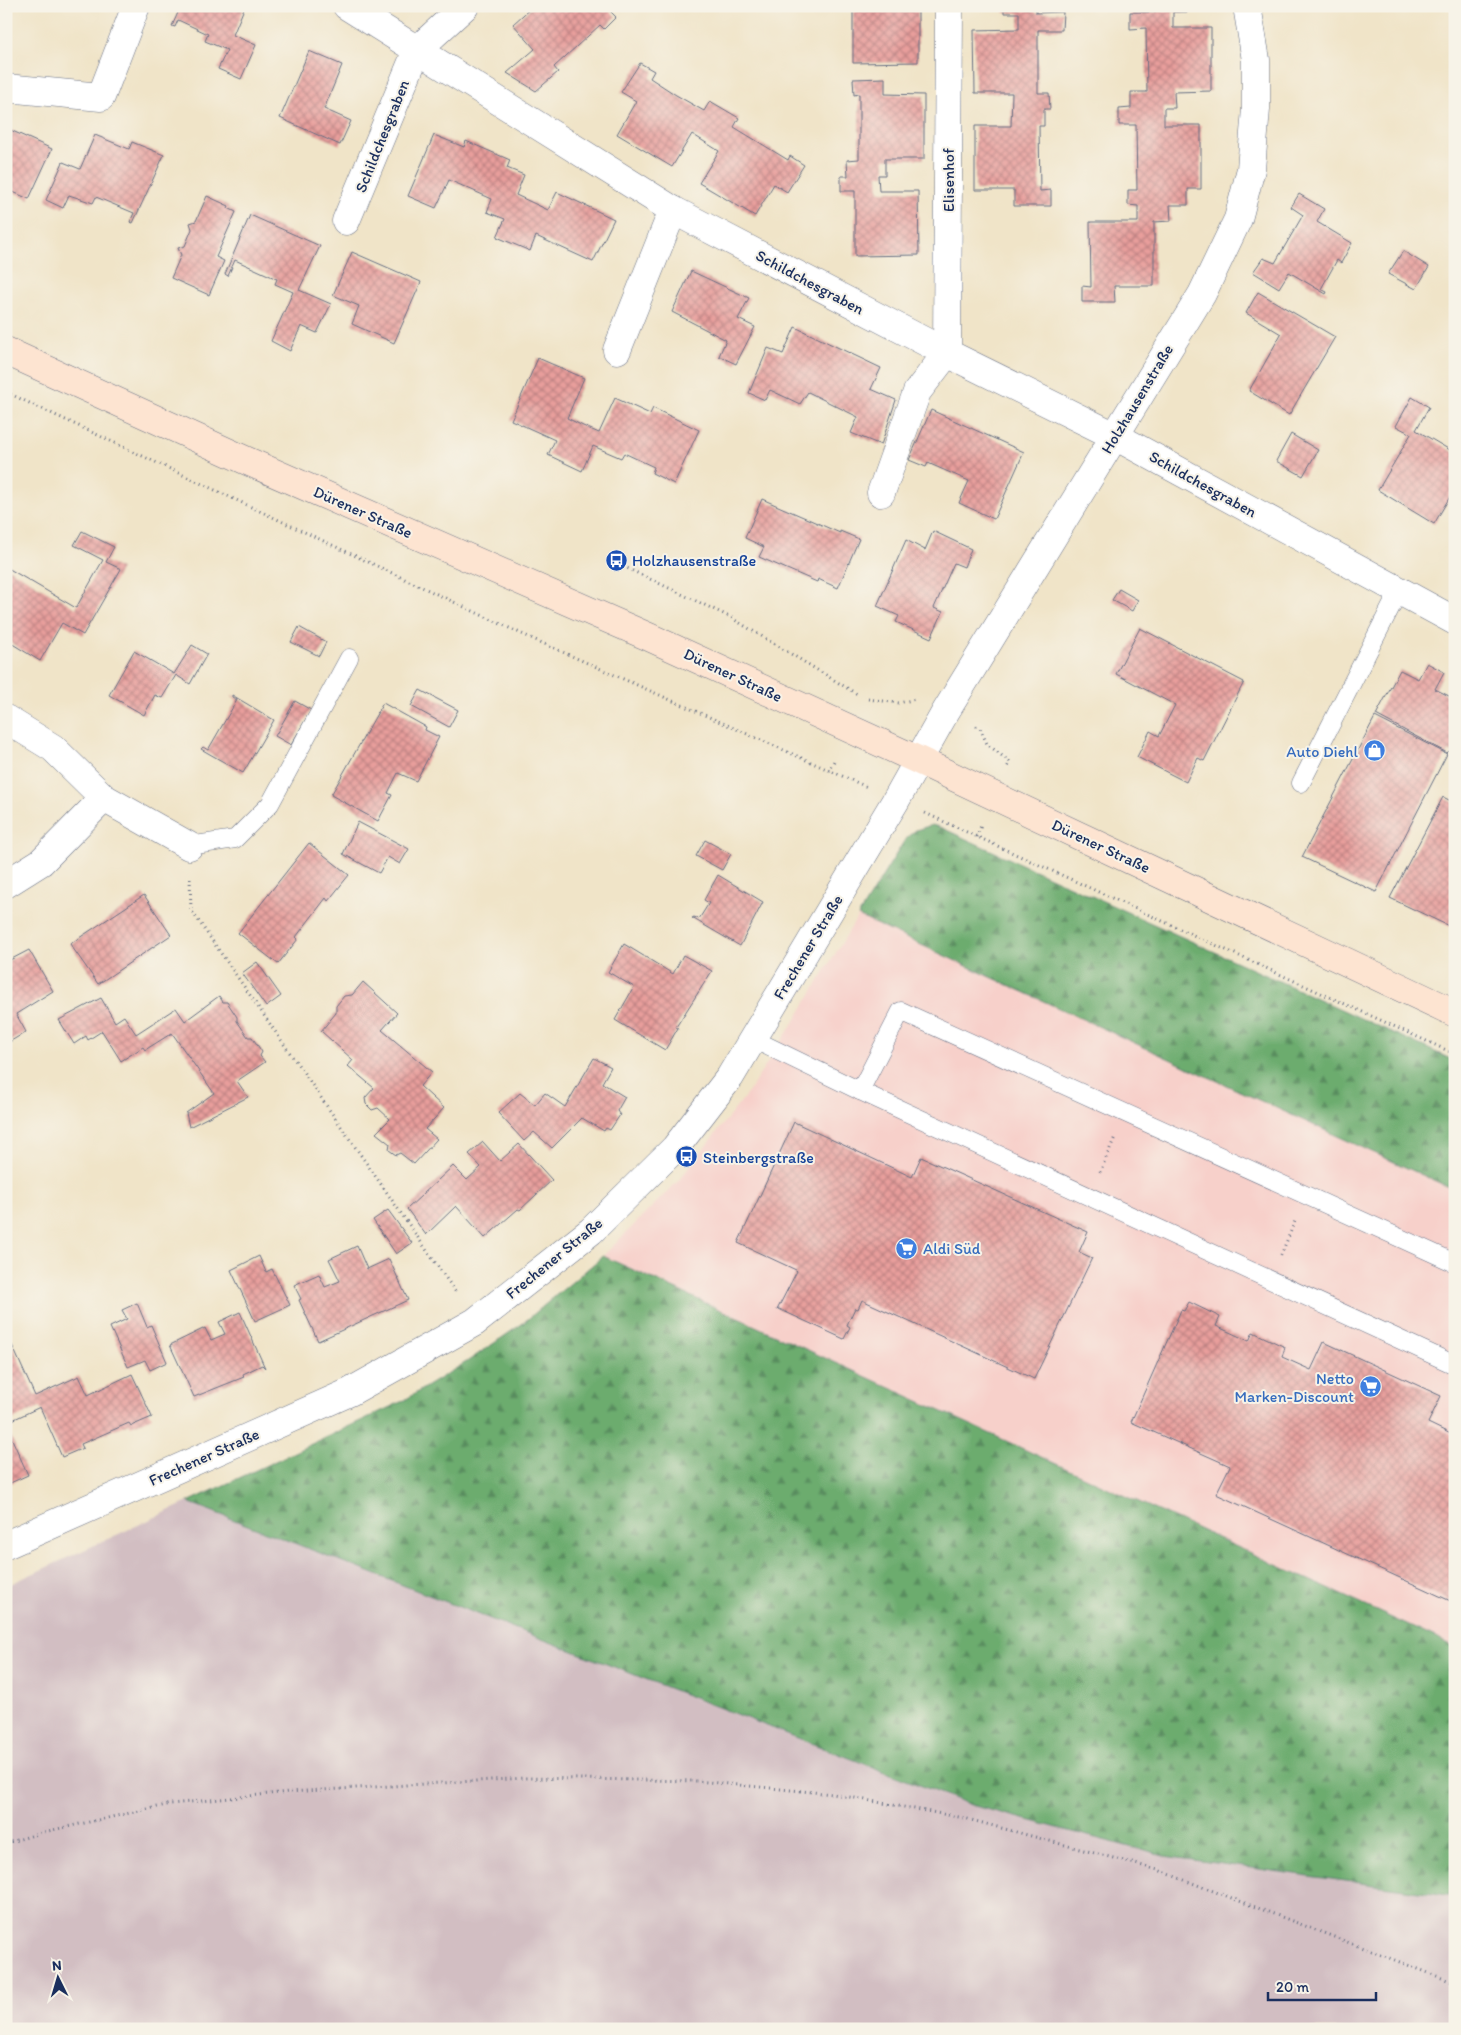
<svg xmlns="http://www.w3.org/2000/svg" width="1461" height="2035" font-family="Itim,sans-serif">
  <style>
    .built { fill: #f7d0ca }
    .railway { fill: #d2bec2 }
    .forest { fill: url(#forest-firs); stroke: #446e66 }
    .building { fill: url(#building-cross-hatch) }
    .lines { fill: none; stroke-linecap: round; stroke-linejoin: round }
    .lane-casing { stroke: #666e83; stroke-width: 19 }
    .street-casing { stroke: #666e83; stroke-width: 29 }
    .secondary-casing { stroke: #666e83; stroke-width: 29 }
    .path { stroke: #666e83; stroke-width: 3; stroke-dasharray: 1 4; stroke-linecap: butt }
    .lane { stroke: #fff; stroke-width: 18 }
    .street { stroke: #fff; stroke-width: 28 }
    .secondary { stroke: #fde4d1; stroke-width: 28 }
    .labels { text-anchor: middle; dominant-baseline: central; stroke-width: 4; stroke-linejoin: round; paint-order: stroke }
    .street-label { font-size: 16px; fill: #1b2f5e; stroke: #f7f3e8 }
    .transit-label { font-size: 16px; fill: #164399; stroke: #f7f3e8; text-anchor: start }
    .shop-label { font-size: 16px; fill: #366cbe; stroke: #f7f3e8; text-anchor: end }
  </style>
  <defs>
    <pattern id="forest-firs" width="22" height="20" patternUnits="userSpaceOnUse" patternTransform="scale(1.25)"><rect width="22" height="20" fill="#6cac6e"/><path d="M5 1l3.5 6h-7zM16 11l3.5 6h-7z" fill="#588c5e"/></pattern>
    <pattern id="building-cross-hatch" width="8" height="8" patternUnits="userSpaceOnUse" patternTransform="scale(1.25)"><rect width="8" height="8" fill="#e89e9b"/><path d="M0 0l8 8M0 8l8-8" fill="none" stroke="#bb8182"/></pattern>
  </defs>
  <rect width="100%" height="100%" fill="#f7f3e8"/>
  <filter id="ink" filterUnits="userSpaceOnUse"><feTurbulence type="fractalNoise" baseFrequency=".02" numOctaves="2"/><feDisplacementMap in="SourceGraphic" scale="10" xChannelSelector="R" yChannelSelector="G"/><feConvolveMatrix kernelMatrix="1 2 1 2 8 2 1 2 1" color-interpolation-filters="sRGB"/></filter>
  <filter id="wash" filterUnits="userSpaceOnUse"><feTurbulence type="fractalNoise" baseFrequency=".0096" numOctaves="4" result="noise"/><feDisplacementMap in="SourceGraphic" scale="20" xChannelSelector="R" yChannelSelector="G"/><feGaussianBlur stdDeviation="1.12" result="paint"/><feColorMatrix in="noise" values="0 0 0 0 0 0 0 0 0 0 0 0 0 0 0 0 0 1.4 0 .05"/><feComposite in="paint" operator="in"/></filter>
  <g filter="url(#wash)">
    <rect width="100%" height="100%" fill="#f0e4c8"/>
    <path class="built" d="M858,916L1455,1190V1647L603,1256L679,1180L747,1094L796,1019Z"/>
    <path class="railway" d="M188,1502L971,1805L1164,1856L1455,1896V2029H6V1586Z"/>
    <g class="forest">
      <path d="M932,825L942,828L1455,1061V1190L858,916L906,838L916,830Z"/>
      <path d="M603,1256L1455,1647V1896L1164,1856L971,1805L188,1502L403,1401L468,1361L522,1324Z"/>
    </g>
    <g id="blocks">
      <g class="building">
        <path d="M181,6H245L233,35L256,45L241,79L218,69L227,50L205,41L208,34L178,20L175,27L172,26Z"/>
        <path d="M533,6H615L610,11L616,17L604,29L600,25L554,67L558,72L536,91L507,73L535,49L513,24Z"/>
        <path d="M853,6H918V62L853,63Z"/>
        <path d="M1004,6H1036V13L1063,12L1062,30H1038V93H1049L1050,109H1044V126H1039L1040,191L1051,190V206H1014V190H975V126H1011L1012,93H975L974,30L1019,29V13H1004Z"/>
        <path d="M1155,6H1188V12H1173V28H1211V91L1174,92L1175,108H1164V125H1201V189H1188V205H1170L1171,221L1154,222V286H1114L1115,302H1082V286L1091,287L1090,222H1138V206L1128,205V190H1137L1136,125H1119V109L1131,108V92H1147L1146,28L1130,29V12H1155Z"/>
        <path d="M309,51L342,65L324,109L351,121L340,145L280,118Z"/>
        <path d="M640,63L654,71L650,78L676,95L704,111L710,101L739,118L734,127L788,160L790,156L804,165L787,192L774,184L755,216L699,183L719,151L692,134L672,167L617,134L636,101L621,92Z"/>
        <path d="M885,78V94L924,95V159H885V175H878L879,191H918L919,255L855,256V191H841V176H848L847,160L859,159V94L854,95L853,79Z"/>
        <path d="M6,128L52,149L29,199L6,189Z"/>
        <path d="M95,135L129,149L132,142L164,155L133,223L130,222L134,213L96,197L93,203L69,195L63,208L46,200L63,162L80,169Z"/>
        <path d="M434,135L464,147L466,141L510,160L507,168L524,175L516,195L548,210L557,192L614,219L593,262L536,236L530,251L497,237L505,219L487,212L492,199L449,180L436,208L408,196Z"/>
        <path d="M1299,194L1324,209L1317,222L1352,243L1341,263L1337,260L1321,289L1327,292L1326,294L1289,272L1279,288L1253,272L1263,258L1275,263L1303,215L1291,207Z"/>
        <path d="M207,196L229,206L228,208L236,212L216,257L224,261L209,295L171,278L181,255L178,248L185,246L192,229L190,223L196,221Z"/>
        <path d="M250,215L320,246L299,290L331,304L317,333L301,326L290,351L271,341L293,292L275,284L277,279L235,260L228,276L225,274Z"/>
        <path d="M1403,251L1429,267L1416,289L1388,274Z"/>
        <path d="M352,252L421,282L394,343L352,324L359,306L333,295Z"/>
        <path d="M691,271L749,298L738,319L755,327L736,364L719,356L726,340L672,312Z"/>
        <path d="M1258,292L1335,337L1289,415L1249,391L1281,334L1246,313Z"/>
        <path d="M795,327L881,368L871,389L896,400L881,445L851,433L858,417L808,392L800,404L770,390L765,400L749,393L768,348L783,354Z"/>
        <path d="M538,358L584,378L567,418L583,426L599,433L615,398L650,414L653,408L699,430L674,484L652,473L654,467L624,453L621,458L593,446L582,471L548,455L555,440L511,420Z"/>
        <path d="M1412,397L1429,407L1416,430L1455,453V488L1434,524L1378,490L1411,434L1396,426Z"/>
        <path d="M931,410L1024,452L994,519L959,503L969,481L928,463L926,467L909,460Z"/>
        <path d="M1291,434L1318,450L1303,476L1276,461Z"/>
        <path d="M762,499L840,533V531L859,539L838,588L818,579L817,582L759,557L764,547L745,538Z"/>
        <path d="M82,531L114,547L106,562L121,569L83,635L62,623L40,661L6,640V567L76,608L103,560L74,545Z"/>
        <path d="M933,531L971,549L964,567L954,563L934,608L943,612L931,638L896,622L899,616L877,606L906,540L925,550Z"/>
        <path d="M1119,589L1138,600L1132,611L1112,600Z"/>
        <path d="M299,627L326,642L319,656L291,642Z"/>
        <path d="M1140,628L1244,682L1204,761L1198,758L1186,782L1137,757L1150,731L1159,736L1175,705L1116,674Z"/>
        <path d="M192,645L207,654L190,684L176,675L162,698L155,695L144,715L109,695L134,651L174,674Z"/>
        <path d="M1427,663L1444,672L1435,689L1455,699V754L1449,751L1447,753L1376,715L1400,670L1418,679Z"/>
        <path d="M420,690L458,710L449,727L411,706Z"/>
        <path d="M232,695L274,720L243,773L201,749L203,747L208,750L237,700L232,697Z"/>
        <path d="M295,701L311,710L291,745L275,736Z"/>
        <path d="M383,703L426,727L425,730L439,737L416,781L398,773L388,793L392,795L378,821L331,795Z"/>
        <path d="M1375,717L1447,754L1376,892L1302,857Z"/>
        <path d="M1443,797L1455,803V929L1390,898Z"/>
        <path d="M358,822L409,849L400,864L388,857L379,873L343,854Z"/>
        <path d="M705,840L731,854L722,870L696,856Z"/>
        <path d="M309,843L349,875L328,901L326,898L296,937L298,939L278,964L238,933Z"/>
        <path d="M718,875L763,902L740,946L692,918L694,917L699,919L709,903L704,900Z"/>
        <path d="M144,895L171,935L98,984L70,944Z"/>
        <path d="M624,944L673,974L683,955L712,971L676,1027L678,1028L665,1050L615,1020L634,987L608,972Z"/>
        <path d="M29,950L53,991L16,1014L26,1032L6,1044V962Z"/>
        <path d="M257,962L281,996L266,1007L242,973Z"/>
        <path d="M363,982L397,1013L382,1030L432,1072L420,1086L444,1108L425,1129L437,1139L414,1164L400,1153L396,1155L389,1150L390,1144L376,1133L390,1119L378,1108L372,1110L366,1104L365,1098L374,1088L348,1066L353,1060L321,1031L336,1013V1006L344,996L352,995Z"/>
        <path d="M219,996L223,1002H227L237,1017V1021L248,1037H252L262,1052L260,1056L265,1062L237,1081L248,1097L189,1127L186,1113L214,1093L172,1033L145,1050L143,1047L121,1061L102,1031L88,1040L86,1036L74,1044L59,1020L101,998L115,1022L124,1016L136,1034L176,1008L185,1021Z"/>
        <path d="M594,1058L611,1067L602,1083L625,1097L617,1111L620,1115L610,1130L606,1128L604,1131L582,1118L552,1148L534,1132L524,1141L498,1113L520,1093L535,1105L545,1093L565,1107Z"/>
        <path d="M794,1122L912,1177L921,1157L1088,1232L1079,1252L1092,1258L1034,1379L862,1300L858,1309L855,1308L847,1325L850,1327L844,1339L779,1309L777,1310L797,1271L796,1270L738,1243Z"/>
        <path d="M483,1142L500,1161L519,1144L552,1180L520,1210L518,1209L485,1238L456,1206L426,1235L407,1209L453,1166L467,1180L481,1167L469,1154Z"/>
        <path d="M388,1210L412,1243L396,1254L373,1220Z"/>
        <path d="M357,1246L367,1269L389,1259L408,1300L318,1341L299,1300L301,1299L294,1285L319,1274L325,1287L340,1281L329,1259Z"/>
        <path d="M259,1256L266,1272L272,1269L290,1305L255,1321L231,1270Z"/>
        <path d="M1189,1302L1220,1317L1216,1326L1249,1341L1253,1332L1285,1347L1282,1357L1311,1370L1324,1342L1441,1396L1428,1423L1455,1436V1603L1216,1494L1230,1466L1131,1422L1181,1310L1184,1311Z"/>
        <path d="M137,1303L147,1327L151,1325L167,1362L150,1370L145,1360L128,1367L110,1327L127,1319L122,1310Z"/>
        <path d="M240,1312L265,1368L262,1365L243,1374L244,1377L194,1397L170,1345L205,1328L211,1340L225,1334L219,1322Z"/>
        <path d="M12,1345L35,1396L79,1376L88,1395L132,1374L152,1417L131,1426L129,1423L81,1444L83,1448L62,1457L40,1407L6,1423V1348Z"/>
        <path d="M8,1430L28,1475L8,1484L6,1483V1431Z"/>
      </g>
    </g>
  </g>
  <g filter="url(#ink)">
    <use href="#blocks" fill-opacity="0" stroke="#666e83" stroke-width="1"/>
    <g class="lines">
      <defs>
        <g id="lane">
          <path d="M1301,783L1399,591"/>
          <path d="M189,846L235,839L270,804L349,658"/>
          <path d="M753,1039L860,1091L1455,1365"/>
          <path d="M860,1091L901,1011L1455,1263"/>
        </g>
        <g id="street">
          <path d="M347,6L673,210L947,353L1115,436L1455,621"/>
          <path d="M6,88L101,97L136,6"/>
          <path d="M346,221L417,50L465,6"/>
          <path d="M617,350L673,210"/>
          <path d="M881,493L917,392L947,353L949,6"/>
          <path d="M6,719L53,748L104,798L189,846"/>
          <path d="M6,884L41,862L104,798"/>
          <path d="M6,1545L350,1392L475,1322L591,1231L675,1148L730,1077L896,800L946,711L1202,294L1238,219L1251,169L1256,109V60L1247,6"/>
        </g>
        <path id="secondary" d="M6,351L245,460L649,637L918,760L1455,1013"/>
      </defs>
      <use href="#lane" class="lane-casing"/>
      <use href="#street" class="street-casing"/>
      <use href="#secondary" class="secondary-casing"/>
      <g class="path">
        <path d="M6,392L522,634L867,787"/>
        <path d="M614,562L730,617L857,694"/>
        <path d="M868,699L899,703L916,699"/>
        <path d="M976,726L980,728L987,744L1010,762L1007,768"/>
        <path d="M829,771L835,759"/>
        <path d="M925,813L1455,1054"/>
        <path d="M976,837L981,826"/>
        <path d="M190,878L191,910L457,1294"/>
        <path d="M1100,1172L1115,1137"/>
        <path d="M1281,1255L1295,1221"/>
        <path d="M6,1843L48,1831L171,1804L289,1792L526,1778L697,1781L833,1794L964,1818L1158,1870L1455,1983"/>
      </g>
      <use href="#lane" class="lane"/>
      <use href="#street" class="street"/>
      <use href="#secondary" class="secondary"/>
    </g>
  </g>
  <defs>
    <symbol id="bus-disc" viewBox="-11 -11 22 22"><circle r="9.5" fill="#1a4fb4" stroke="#f7f3e8"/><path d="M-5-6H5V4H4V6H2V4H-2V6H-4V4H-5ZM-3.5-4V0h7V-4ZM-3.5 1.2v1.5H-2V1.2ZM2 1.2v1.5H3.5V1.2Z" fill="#fff"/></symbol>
    <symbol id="shop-disc" viewBox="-11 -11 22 22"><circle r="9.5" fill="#3f7fe0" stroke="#f7f3e8"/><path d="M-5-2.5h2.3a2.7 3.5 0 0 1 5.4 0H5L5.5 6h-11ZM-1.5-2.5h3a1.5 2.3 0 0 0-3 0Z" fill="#fff"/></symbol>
    <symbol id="supermarket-disc" viewBox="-11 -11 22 22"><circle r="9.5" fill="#3f7fe0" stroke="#f7f3e8"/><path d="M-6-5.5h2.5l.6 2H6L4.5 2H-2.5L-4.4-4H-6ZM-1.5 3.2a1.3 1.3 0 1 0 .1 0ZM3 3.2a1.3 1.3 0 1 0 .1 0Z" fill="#fff"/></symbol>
  </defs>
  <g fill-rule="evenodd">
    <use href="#bus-disc" x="604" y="548" width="25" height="25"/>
    <use href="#shop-disc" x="1362" y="738" width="25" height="25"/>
    <use href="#bus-disc" x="674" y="1144" width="25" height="25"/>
    <use href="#supermarket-disc" x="894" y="1236" width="25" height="25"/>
    <use href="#supermarket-disc" x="1358" y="1374" width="25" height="25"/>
  </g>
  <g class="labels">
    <g class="street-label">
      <text transform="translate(382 136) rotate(-68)">Schildchesgraben</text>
      <text transform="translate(948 180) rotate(-90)">Elisenhof</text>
      <text transform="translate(810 282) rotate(28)">Schildchesgraben</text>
      <text transform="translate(1137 399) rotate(-59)">Holzhausenstraße</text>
      <text transform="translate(1203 484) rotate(29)">Schildchesgraben</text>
      <text transform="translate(363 512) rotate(24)">Dürener Straße</text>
      <text transform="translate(733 675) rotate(25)">Dürener Straße</text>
      <text transform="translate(1101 846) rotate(25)">Dürener Straße</text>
      <text transform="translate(808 947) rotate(-59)">Frechener Straße</text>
      <text transform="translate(554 1258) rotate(-39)">Frechener Straße</text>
      <text transform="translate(204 1457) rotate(-24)">Frechener Straße</text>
    </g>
    <g class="transit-label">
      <text x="632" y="560">Holzhausenstraße</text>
      <text x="703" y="1157">Steinbergstraße</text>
    </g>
    <g class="shop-label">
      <text x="1358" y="751">Auto Diehl</text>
      <text x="923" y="1248" text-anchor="start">Aldi Süd</text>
      <text x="1354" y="1378">Netto<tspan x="1354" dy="18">Marken-Discount</tspan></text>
    </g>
  </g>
  <rect width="1461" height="2035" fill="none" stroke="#f7f3e8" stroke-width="25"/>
  <g transform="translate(58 1978) rotate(355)" stroke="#f7f3e8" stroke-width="4" paint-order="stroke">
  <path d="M0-4L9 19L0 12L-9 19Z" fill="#1b2f5e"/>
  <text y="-8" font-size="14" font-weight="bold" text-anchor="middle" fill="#1b2f5e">N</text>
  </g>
  <path d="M1268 1992v8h108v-8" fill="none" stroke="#1b2f5e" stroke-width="2.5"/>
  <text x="1276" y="1992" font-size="15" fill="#1b2f5e" stroke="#f7f3e8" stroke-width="4" paint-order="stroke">20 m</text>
</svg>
